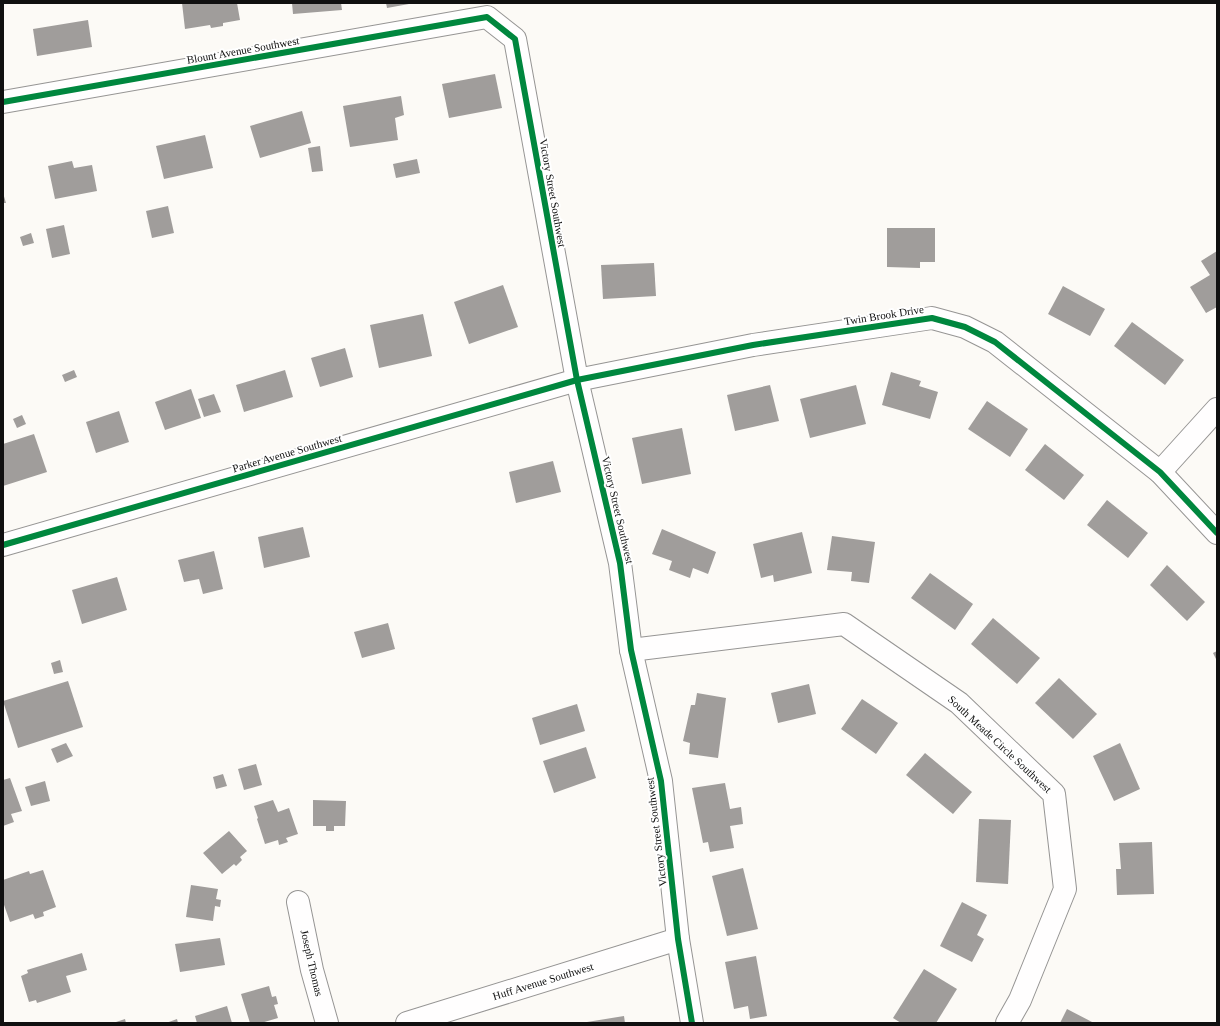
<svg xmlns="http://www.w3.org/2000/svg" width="1220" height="1026" font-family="'Times New Roman',serif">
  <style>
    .building { fill: #a09d9b }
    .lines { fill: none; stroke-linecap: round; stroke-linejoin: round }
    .minor-casing { stroke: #969594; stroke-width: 24 }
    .minor { stroke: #fffefe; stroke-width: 22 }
    .cycleway-casing { stroke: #fff; stroke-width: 8 }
    .cycleway { stroke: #00873e; stroke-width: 6 }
    .labels { text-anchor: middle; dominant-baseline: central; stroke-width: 4; stroke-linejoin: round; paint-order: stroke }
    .street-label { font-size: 11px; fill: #101010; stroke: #fff }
  </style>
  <rect width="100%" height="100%" fill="#fcfaf6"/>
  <g class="building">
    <path d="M182,3H237L240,20L223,23V26L211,28L210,25L185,29Z"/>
    <path d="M292,3H341L342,10L293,14Z"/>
    <path d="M386,3H409V4L387,8Z"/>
    <path d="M88,20L92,47L37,56L33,29Z"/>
    <path d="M495,74L502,108L449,118L442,84Z"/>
    <path d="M401,96L404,115L395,118L398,140L350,147L343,106Z"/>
    <path d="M302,111L311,143L260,158L250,126Z"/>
    <path d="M205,135L213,168L164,179L156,146Z"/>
    <path d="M320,146L323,171L312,172L308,148Z"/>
    <path d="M417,159L420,173L396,178L393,164Z"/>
    <path d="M72,161L74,168L92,165L97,191L55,199L48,166Z"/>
    <path d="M3,193L6,203H3Z"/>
    <path d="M168,206L174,233L152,238L146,211Z"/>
    <path d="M64,225L70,254L52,258L46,229Z"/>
    <path d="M887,228H935V262H920V268L887,267Z"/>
    <path d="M31,233L34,243L23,246L20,237Z"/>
    <path d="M1217,251V307L1206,313L1190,287L1210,275L1201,261Z"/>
    <path d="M654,263L656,296L603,299L601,265Z"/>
    <path d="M503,285L518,327L469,344L454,302Z"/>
    <path d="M1063,286L1105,309L1090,336L1048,314Z"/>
    <path d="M423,314L432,356L379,368L370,325Z"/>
    <path d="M1132,322L1184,360L1165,385L1114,346Z"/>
    <path d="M345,348L353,377L320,387L311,358Z"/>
    <path d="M74,370L77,377L65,382L62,375Z"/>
    <path d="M285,370L293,397L244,412L236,385Z"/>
    <path d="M891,372L921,381L919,386L938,392L930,419L882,405Z"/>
    <path d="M770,385L779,421L735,431L727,395Z"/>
    <path d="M856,385L866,424L810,438L800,399Z"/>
    <path d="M191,389L201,418L165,430L155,402Z"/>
    <path d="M214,394L221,412L204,417L198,399Z"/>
    <path d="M987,401L1028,429L1010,457L968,429Z"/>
    <path d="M119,411L129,442L96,453L86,422Z"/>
    <path d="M22,415L26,424L17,428L13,419Z"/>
    <path d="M682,428L691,474L642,484L632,438Z"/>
    <path d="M34,434L47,472L3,486V444Z"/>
    <path d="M1045,444L1084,475L1064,500L1025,470Z"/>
    <path d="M553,461L561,492L516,503L509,472Z"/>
    <path d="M1107,500L1148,533L1128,558L1087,525Z"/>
    <path d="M303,527L310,557L264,568L258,537Z"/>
    <path d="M662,529L716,552L708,574L693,568L690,578L669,570L672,561L652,554Z"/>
    <path d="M802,532L812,573L774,582L773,575L761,578L753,544Z"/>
    <path d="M832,536L875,542L869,583L851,581L852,572L827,570Z"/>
    <path d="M214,551L223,589L203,594L199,579L184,582L178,560Z"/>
    <path d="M1167,565L1205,602L1187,621L1150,585Z"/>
    <path d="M930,573L973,604L955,630L911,598Z"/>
    <path d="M117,577L127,610L82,624L72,590Z"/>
    <path d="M993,618L1040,658L1017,684L971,644Z"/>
    <path d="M388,623L395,649L362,658L354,632Z"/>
    <path d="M1217,651V661L1213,653Z"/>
    <path d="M60,660L63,672L54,674L51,663Z"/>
    <path d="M1059,678L1097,714L1073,739L1035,703Z"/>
    <path d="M68,681L83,727L18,748L3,701Z"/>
    <path d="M809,684L816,714L778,723L771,693Z"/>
    <path d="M697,693L726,698L718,758L689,754L690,743L683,741L691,705H695Z"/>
    <path d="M862,699L898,723L876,754L841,729Z"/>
    <path d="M577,704L585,731L540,745L532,718Z"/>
    <path d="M66,743L73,756L57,763L51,749Z"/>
    <path d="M1120,743L1140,789L1114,801L1093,756Z"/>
    <path d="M586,747L596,778L554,793L543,761Z"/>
    <path d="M925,753L972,792L953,814L906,775Z"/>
    <path d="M256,764L262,785L244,790L238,769Z"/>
    <path d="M223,774L227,786L216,789L213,777Z"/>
    <path d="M10,778L22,811L11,814L14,822L3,826V780Z"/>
    <path d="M45,781L50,801L31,806L25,787Z"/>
    <path d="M725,783L730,809L741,807L743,824L730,826L734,848L710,852L708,842L703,843L692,788Z"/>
    <path d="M273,800L278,812L289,808L298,834L286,838L288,842L279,845L278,840L265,844L257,819L258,818L254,806Z"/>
    <path d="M313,800L346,801L345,826H334V831H326V826H313Z"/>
    <path d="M979,819L1011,820L1008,884L976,882Z"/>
    <path d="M229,831L247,851L240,857L242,860L236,866L234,864L222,874L203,853Z"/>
    <path d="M1152,842L1154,894L1117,895L1116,869H1121L1119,843Z"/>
    <path d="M743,868L758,929L727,936L712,876Z"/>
    <path d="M43,870L56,907L43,912L44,916L35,919L33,914L10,922L3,902V880L29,871L30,874Z"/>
    <path d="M191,885L218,889L216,899L221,900L220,907L215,906L213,921L186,917Z"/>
    <path d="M962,902L987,915L977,935L984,939L972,962L940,946Z"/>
    <path d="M220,938L225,965L180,972L175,944Z"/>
    <path d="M82,953L87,970L66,976L71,992L37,1003L36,1000L29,1002L21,976L28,973L27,970Z"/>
    <path d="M756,956L767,1016L750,1019L748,1006L734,1009L725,962Z"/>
    <path d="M924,969L957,989L936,1023H901L893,1018Z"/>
    <path d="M269,986L272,997L276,996L278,1004L274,1005L278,1018L261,1023H250L241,994Z"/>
    <path d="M227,1006L232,1023H197L195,1016Z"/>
    <path d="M1067,1009L1094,1023H1060Z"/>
    <path d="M624,1016L625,1023H587V1022Z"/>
    <path d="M125,1019L126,1023H113Z"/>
    <path d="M177,1019L178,1023H166Z"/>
  </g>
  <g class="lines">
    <defs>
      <g id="minor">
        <path d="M3,102L487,17L515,39L577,380L620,563L631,650L661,781L678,939L692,1023"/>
        <path d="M1160,472L1217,409"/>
        <path d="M3,545L577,380L753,345L932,318L965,327L995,342L1160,472L1217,533"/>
        <path d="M631,650L844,624L959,703L1054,794L1065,889L1020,1000L1007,1023"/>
        <path d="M298,902L312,970L327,1023"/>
        <path d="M407,1023L678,939"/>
      </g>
    </defs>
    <use href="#minor" class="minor-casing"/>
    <use href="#minor" class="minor"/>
    <defs>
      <g id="cycleway">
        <path d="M3,102L487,17L515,39L577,380L620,563L631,650L661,781L678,939L692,1023"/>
        <path d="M3,545L577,380L753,345L932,318L965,327L995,342L1160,472L1217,533"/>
      </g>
    </defs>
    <use href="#cycleway" class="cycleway-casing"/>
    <use href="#cycleway" class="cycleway"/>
  </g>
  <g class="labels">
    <g class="street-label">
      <text transform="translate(243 50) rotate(-10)">Blount Avenue Southwest</text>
      <text transform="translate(553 193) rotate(80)">Victory Street Southwest</text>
      <text transform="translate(884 315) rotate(-9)">Twin Brook Drive</text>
      <text transform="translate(287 453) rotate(-16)">Parker Avenue Southwest</text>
      <text transform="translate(618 510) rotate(77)">Victory Street Southwest</text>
      <text transform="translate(1000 744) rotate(43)">South Meade Circle Southwest</text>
      <text transform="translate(656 832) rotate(-97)">Victory Street Southwest</text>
      <text transform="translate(312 963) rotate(77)">Joseph Thomas</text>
      <text transform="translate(543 981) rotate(-17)">Huff Avenue Southwest</text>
    </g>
  </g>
  <rect width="1220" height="1026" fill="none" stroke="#101010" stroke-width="8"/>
</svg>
